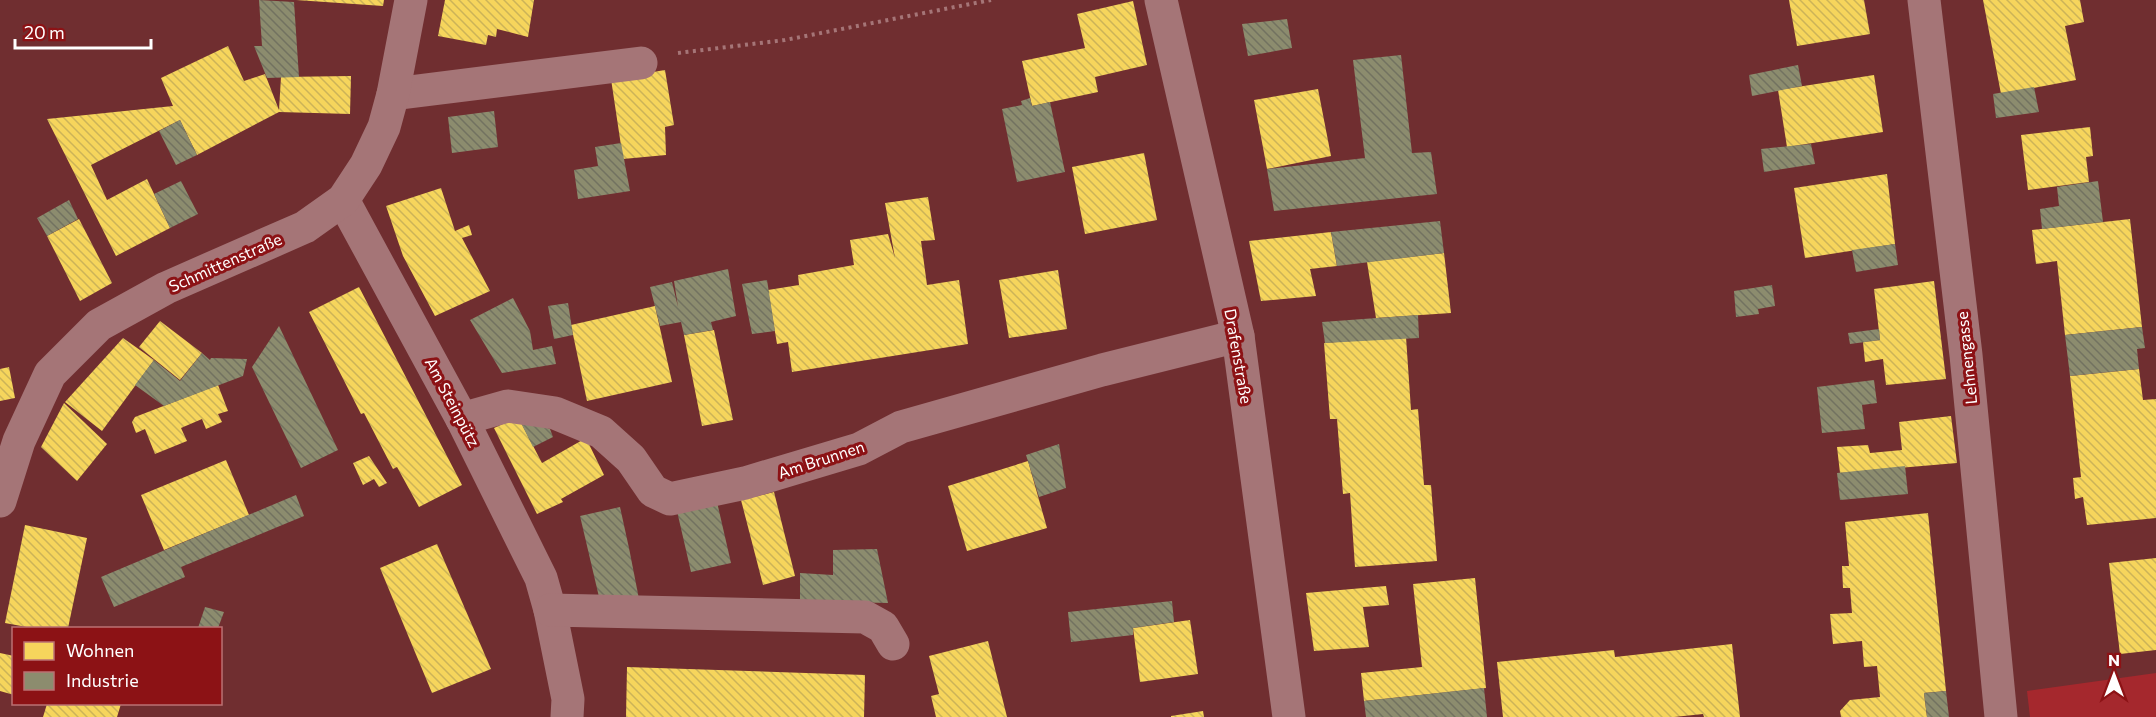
<svg xmlns="http://www.w3.org/2000/svg" width="2156" height="717" font-family="Commissioner,sans-serif">
  <style>
    .grass { fill: #a5282d }
    .homes { fill: url(#homes-back-hatch) }
    .industry { fill: url(#industry-back-hatch) }
    .lines { fill: none; stroke-linecap: round; stroke-linejoin: round }
    .path { stroke: #a57577; stroke-width: 4; stroke-dasharray: 3 4.5; stroke-linecap: butt }
    .minor { stroke: #a57577; stroke-width: 33 }
    .labels { text-anchor: middle; dominant-baseline: central; stroke-width: 6; stroke-linejoin: round; paint-order: stroke }
    .street-label { font-size: 16px; fill: #fff; stroke: #8c1215 }
  </style>
  <defs>
    <pattern id="homes-back-hatch" width="6" height="6" patternUnits="userSpaceOnUse" patternTransform="scale(1.5)"><rect width="6" height="6" fill="#f6d55c"/><path d="M-1 5l2 2M0 0l6 6M5-1l2 2" fill="none" stroke="#ccb358"/></pattern>
    <pattern id="industry-back-hatch" width="6" height="6" patternUnits="userSpaceOnUse" patternTransform="scale(1.5)"><rect width="6" height="6" fill="#8c8c6e"/><path d="M-1 5l2 2M0 0l6 6M5-1l2 2" fill="none" stroke="#727260"/></pattern>
  </defs>
  <rect width="100%" height="100%" fill="#702e30"/>
  <path class="grass" d="M2156,673V717H2030L2027,691Z"/>
  <g class="homes">
    <path d="M296,0H384L383,6Z"/>
    <path d="M445,0H534L528,37L497,29L496,37L488,35L486,45L438,36Z"/>
    <path d="M1789,0H1864L1870,34L1797,46Z"/>
    <path d="M1983,0H2080L2084,22L2065,26L2076,80L2001,94Z"/>
    <path d="M1133,1L1147,65L1095,77L1098,92L1032,106L1022,61L1085,48L1077,14Z"/>
    <path d="M228,46L244,81L265,74L279,110L281,77L351,76L350,114L279,112L197,155L180,120L91,165L107,200L147,179L170,228L116,256L47,119L173,106L161,78Z"/>
    <path d="M665,70L674,125L665,127L666,155L623,159L611,79Z"/>
    <path d="M1874,75L1883,132L1787,147L1778,90Z"/>
    <path d="M1318,89L1331,156L1267,169L1254,100Z"/>
    <path d="M2090,127L2093,156L2086,157L2089,182L2028,190L2021,135Z"/>
    <path d="M1144,153L1157,220L1085,234L1072,167Z"/>
    <path d="M1887,174L1895,244L1805,258L1794,188Z"/>
    <path d="M441,188L455,231L469,225L472,235L462,238L490,291L435,316L403,256L386,206Z"/>
    <path d="M928,197L935,240L921,241L927,285L959,280L968,344L792,372L788,342L777,344L768,290L799,285L798,275L854,265L850,240L888,234L895,258L885,203Z"/>
    <path d="M79,219L112,283L80,301L47,236Z"/>
    <path d="M2130,219L2142,327L2065,335L2057,261L2036,264L2032,230Z"/>
    <path d="M1331,232L1337,266L1310,269L1316,296L1261,301L1249,241Z"/>
    <path d="M1444,253L1451,313L1376,318L1367,262Z"/>
    <path d="M1058,270L1067,329L1009,338L999,280Z"/>
    <path d="M1934,281L1946,379L1886,385L1883,359L1865,362L1863,342L1880,340L1874,289Z"/>
    <path d="M359,287L462,485L419,507L397,467L393,469L364,413L361,414L309,312Z"/>
    <path d="M655,306L672,382L587,401L571,325Z"/>
    <path d="M160,321L202,353L180,380L139,347Z"/>
    <path d="M714,330L733,420L702,426L684,335Z"/>
    <path d="M1406,337L1411,410L1418,409L1424,485H1431L1437,561L1355,567L1350,493L1343,494L1337,419H1330L1324,343Z"/>
    <path d="M123,338L154,360L102,431L65,402Z"/>
    <path d="M9,367L15,398L0,401V369Z"/>
    <path d="M2139,369L2143,400L2156,399V518L2087,525L2083,497L2075,499L2073,478L2081,477L2070,376Z"/>
    <path d="M218,385L228,411L218,414L222,422L206,429L202,419L181,428L187,441L155,454L145,429L136,433L132,422L135,417Z"/>
    <path d="M64,403L107,444L77,481L41,447Z"/>
    <path d="M1951,416L1957,463L1840,473L1837,447L1868,445L1870,453L1902,450L1899,422Z"/>
    <path d="M518,417L542,463L586,438L604,475L561,499L563,502L537,514L494,428Z"/>
    <path d="M369,456L387,483L379,487L374,479L363,485L353,463Z"/>
    <path d="M226,460L249,515L164,550L141,495Z"/>
    <path d="M1028,461L1047,528L967,551L948,486Z"/>
    <path d="M774,492L795,576L763,585L741,500Z"/>
    <path d="M1928,513L1946,691L1924,693L1927,717H1841L1840,711L1850,700L1880,697L1877,666L1864,667L1862,641L1833,644L1830,614L1852,613L1850,588H1843L1842,566H1849L1845,522Z"/>
    <path d="M25,525L87,538L68,628H32L5,623Z"/>
    <path d="M437,544L491,669L432,693L380,568Z"/>
    <path d="M2156,558V650L2120,654L2109,563Z"/>
    <path d="M1475,578L1486,688L1364,701L1361,673L1422,667L1413,584Z"/>
    <path d="M1386,586L1389,605L1363,607L1369,647L1314,651L1306,593Z"/>
    <path d="M1190,620L1198,674L1140,682L1133,628Z"/>
    <path d="M988,641L1007,717H936L931,696L939,694L929,656Z"/>
    <path d="M1732,644L1740,717H1704L1703,714L1674,717H1503L1497,662L1614,650L1615,657Z"/>
    <path d="M0,653L14,656V695L0,691Z"/>
    <path d="M627,667L865,675L864,717H626Z"/>
    <path d="M47,704H121L117,717H43Z"/>
    <path d="M1203,711L1204,717H1171V716Z"/>
  </g>
  <g class="industry">
    <path d="M259,0L294,2L299,77L267,78L254,46H262Z"/>
    <path d="M1287,19L1292,48L1248,56L1242,24Z"/>
    <path d="M1401,55L1412,153L1431,152L1437,194L1274,211L1267,169L1365,158L1353,60Z"/>
    <path d="M1798,65L1802,86L1752,96L1749,75Z"/>
    <path d="M2034,87L2039,112L1996,118L1993,94Z"/>
    <path d="M1030,98L1032,106L1050,102L1065,172L1017,182L1002,109L1022,105L1021,101Z"/>
    <path d="M494,111L498,147L452,153L448,117Z"/>
    <path d="M180,120L197,155L176,165L159,131Z"/>
    <path d="M621,143L630,191L578,199L574,170L598,166L595,147Z"/>
    <path d="M1811,144L1815,164L1764,172L1761,149Z"/>
    <path d="M181,181L198,214L170,228L154,194Z"/>
    <path d="M2098,181L2103,222L2042,229L2040,209L2059,206L2057,187Z"/>
    <path d="M69,200L78,219L47,236L37,218Z"/>
    <path d="M1440,221L1444,253L1337,266L1331,232Z"/>
    <path d="M1895,244L1898,265L1856,272L1852,250Z"/>
    <path d="M728,269L736,316L711,322L713,330L684,335L681,322L660,326L650,287L672,282L678,307L674,281Z"/>
    <path d="M767,280L775,331L752,334L742,284Z"/>
    <path d="M1772,285L1775,306L1758,309L1759,314L1736,317L1734,291Z"/>
    <path d="M513,298L530,331L533,350L552,346L556,364L502,373L470,320Z"/>
    <path d="M568,303L573,335L554,339L548,306Z"/>
    <path d="M1418,315L1419,338L1325,343L1322,322Z"/>
    <path d="M279,326L338,450L301,468L252,367Z"/>
    <path d="M2142,327L2145,348L2137,349L2139,369L2070,376L2065,335Z"/>
    <path d="M1879,329L1880,340L1850,344L1848,333Z"/>
    <path d="M202,353L210,360L211,358L247,359L243,376L164,406L135,385L154,360L180,381Z"/>
    <path d="M1874,380L1877,403L1862,405L1865,429L1822,433L1817,387Z"/>
    <path d="M518,417L550,429L553,437L533,447Z"/>
    <path d="M1059,444L1066,488L1039,497L1026,455Z"/>
    <path d="M1905,466L1908,494L1840,500L1837,473Z"/>
    <path d="M296,495L304,516L181,567L185,577L114,607L101,577Z"/>
    <path d="M717,502L731,563L691,572L677,511Z"/>
    <path d="M620,507L629,548L639,599L599,597L580,516Z"/>
    <path d="M877,549L888,603L800,601V573L833,575V550Z"/>
    <path d="M1172,601L1174,622L1133,628V635L1071,642L1068,612Z"/>
    <path d="M205,607L224,612L218,628H198Z"/>
    <path d="M1484,688L1487,717H1366L1364,701Z"/>
    <path d="M1946,691L1949,717H1927L1924,693Z"/>
  </g>
  <g class="lines">
    <path class="path" d="M678,53L785,40L991,0"/>
    <g class="minor">
      <path d="M1161,0L1238,336L1289,717"/>
      <path d="M1924,0L1966,355L2001,717"/>
      <path d="M393,94L641,63"/>
      <path d="M343,200L462,419L541,578L550,610L568,699L567,717"/>
      <path d="M462,419L508,406L555,413L601,432L631,459L653,491L670,499L745,483L859,449L901,427L1102,370L1238,336"/>
      <path d="M0,501L19,441L50,374L99,325L166,288L305,227L343,200L366,165L384,127L393,94L411,0"/>
      <path d="M550,610L865,617L883,627L893,644"/>
    </g>
  </g>
  <g class="labels">
    <g class="street-label">
      <text transform="translate(225 262) rotate(-24)">Schmittenstraße</text>
      <text transform="translate(1239 356) rotate(80)">Drafenstraße</text>
      <text transform="translate(1966 358) rotate(-96)">Lehnengasse</text>
      <text transform="translate(453 402) rotate(62)">Am Steinpütz</text>
      <text transform="translate(821 459) rotate(-18)">Am Brunnen</text>
    </g>
  </g>
  <rect x="12" y="627" width="210" height="78" fill="#8c1215" stroke="#ba7173" stroke-width="1.5"/>
  <rect x="24" y="642" width="30" height="18" fill="#f6d55c" stroke="#ba7173" stroke-width="1.5"/>
  <text x="66" y="657" font-size="18" fill="#ffffff">Wohnen</text>
  <rect x="24" y="672" width="30" height="18" fill="#8c8c6e" stroke="#ba7173" stroke-width="1.5"/>
  <text x="66" y="687" font-size="18" fill="#ffffff">Industrie</text>
  <g transform="translate(2114 675)" stroke="#8c1215" stroke-width="4.5" paint-order="stroke">
  <path d="M0-4.5L10 22L0 15L-10 22Z" fill="#ffffff"/>
  <text y="-9" font-size="16" font-weight="bold" text-anchor="middle" fill="#ffffff">N</text>
  </g>
  <path d="M15 39v9h136v-9" fill="none" stroke="#ffffff" stroke-width="3"/>
  <text x="24" y="39" font-size="18" fill="#ffffff" stroke="#8c1215" stroke-width="4.5" paint-order="stroke">20 m</text>
</svg>
